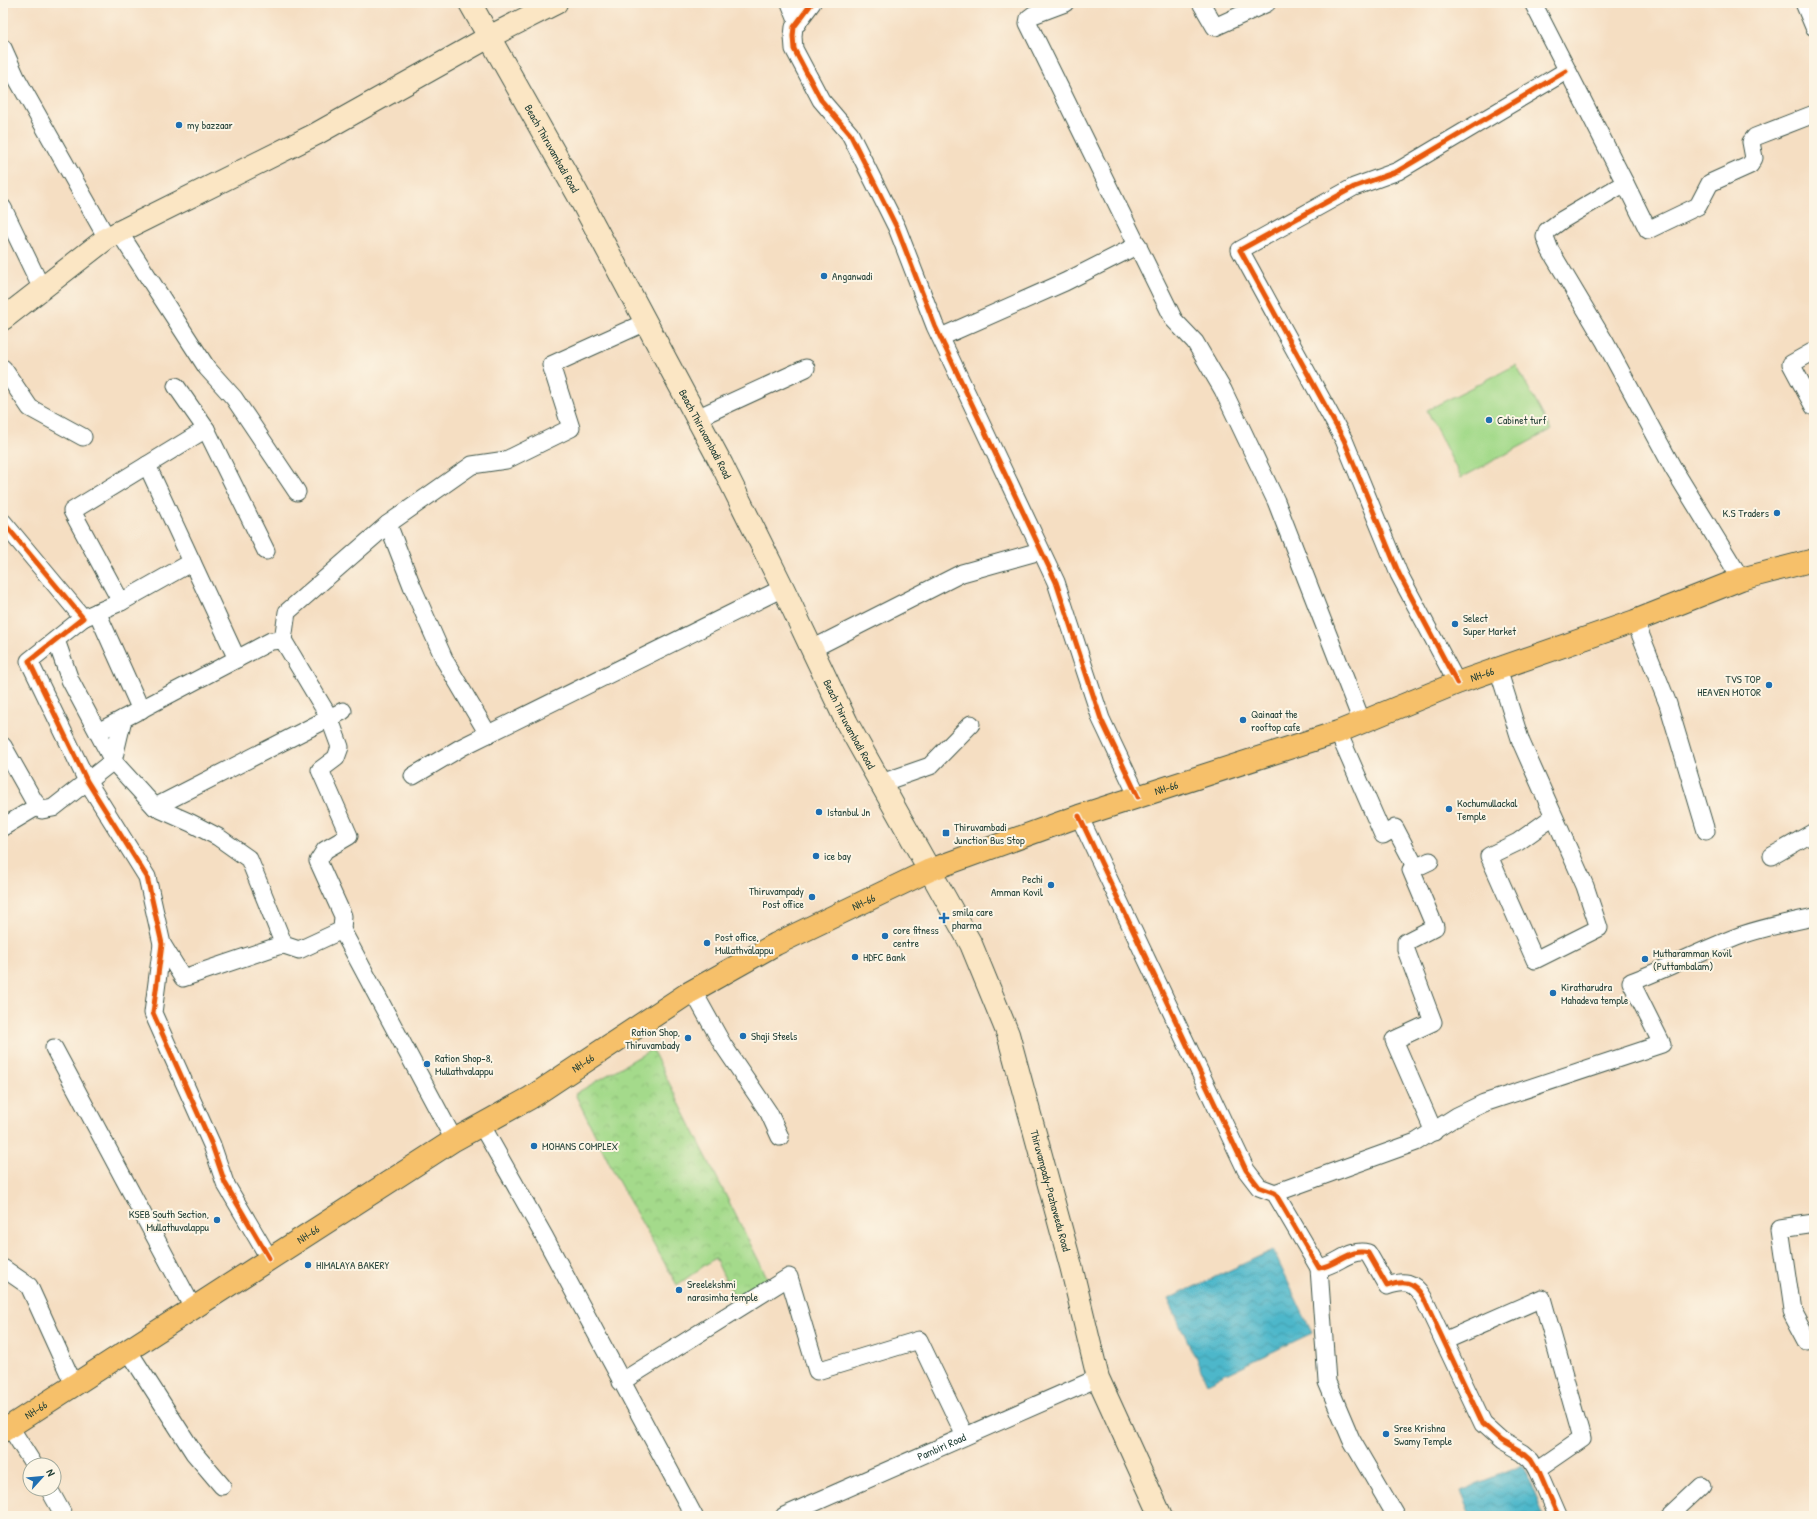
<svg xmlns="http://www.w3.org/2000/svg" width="1817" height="1519" font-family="'Patrick Hand',sans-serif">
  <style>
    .grass { fill: #a4da8b; stroke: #628c60 }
    .park { fill: url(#park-crowns); stroke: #628c60 }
    .water { fill: url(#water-waves); stroke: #367a7f }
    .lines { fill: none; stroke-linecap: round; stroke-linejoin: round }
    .minor-casing { stroke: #3f5549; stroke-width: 19 }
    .secondary-casing { stroke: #3f5549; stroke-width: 24 }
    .primary-casing { stroke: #3f5549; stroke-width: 24 }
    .minor { stroke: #fff; stroke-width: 17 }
    .secondary { stroke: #fbe6c4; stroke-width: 22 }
    .primary { stroke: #f6c06b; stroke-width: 22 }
    .cycleway-casing { stroke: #fcf5e5; stroke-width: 8 }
    .cycleway { stroke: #e8590c; stroke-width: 5 }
    .poi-dot { fill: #1f6fb2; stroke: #fcf5e5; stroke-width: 1.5 }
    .labels { text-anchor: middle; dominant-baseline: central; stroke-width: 4; stroke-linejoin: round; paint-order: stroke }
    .poi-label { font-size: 11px; fill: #1f3d34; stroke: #fcf5e5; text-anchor: start }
    .street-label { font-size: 11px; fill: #1f3d34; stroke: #fcf5e5 }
  </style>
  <defs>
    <pattern id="park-crowns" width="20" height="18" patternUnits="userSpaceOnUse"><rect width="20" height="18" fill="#a4da8b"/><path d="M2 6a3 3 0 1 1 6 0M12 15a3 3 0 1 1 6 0" fill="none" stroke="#8dbc79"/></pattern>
    <pattern id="water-waves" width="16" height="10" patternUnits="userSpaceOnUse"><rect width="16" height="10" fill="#4db7ca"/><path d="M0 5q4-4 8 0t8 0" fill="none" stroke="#3f96a5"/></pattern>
  </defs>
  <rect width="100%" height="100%" fill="#fcf5e5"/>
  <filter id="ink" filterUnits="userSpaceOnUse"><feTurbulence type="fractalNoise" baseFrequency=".025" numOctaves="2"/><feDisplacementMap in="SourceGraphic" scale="8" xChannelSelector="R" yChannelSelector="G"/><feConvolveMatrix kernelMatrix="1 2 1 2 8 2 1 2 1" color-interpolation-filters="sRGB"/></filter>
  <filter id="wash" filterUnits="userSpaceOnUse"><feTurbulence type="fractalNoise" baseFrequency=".012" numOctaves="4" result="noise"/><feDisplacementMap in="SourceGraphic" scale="16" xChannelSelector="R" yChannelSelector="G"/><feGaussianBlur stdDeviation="0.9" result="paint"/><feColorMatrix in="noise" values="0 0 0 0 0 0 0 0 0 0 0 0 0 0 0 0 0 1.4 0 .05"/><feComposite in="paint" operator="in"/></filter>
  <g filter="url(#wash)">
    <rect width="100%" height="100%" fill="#f5dec2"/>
    <path class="grass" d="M1516,365L1551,430L1461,478L1427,410Z"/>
    <path class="park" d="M652,1049L770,1283L737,1304L715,1258L677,1285L617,1179L575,1094Z"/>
    <g class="water">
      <path d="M1273,1250L1312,1333L1207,1383L1168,1299Z"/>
      <path d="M1523,1465L1544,1516H1471L1461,1490Z"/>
    </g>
  </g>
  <g filter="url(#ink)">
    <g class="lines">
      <defs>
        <g id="minor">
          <path d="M790,3L798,23"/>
          <path d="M812,3L794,27L793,36L794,49L821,100L850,134L897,228L935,326L1056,582L1101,719L1138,797"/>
          <path d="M1065,3L1033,15L1029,18L1028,23L1174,320L1195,342L1223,390L1276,501L1362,722"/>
          <path d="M1201,3L1215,27L1267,3"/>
          <path d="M1533,3L1625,183L1562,220L1547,231L1545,237L1550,250L1605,342L1673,468L1741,579"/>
          <path d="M1804,3L1814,27"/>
          <path d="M3,48L16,77L107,238"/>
          <path d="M1625,183L1648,230L1698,206L1710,183L1750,165L1754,158L1751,142L1755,137L1814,114"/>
          <path d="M3,208L42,289"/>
          <path d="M119,232L207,368L234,398L297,492"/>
          <path d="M941,337L1065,282L1138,245"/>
          <path d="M1814,351L1791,364L1814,407"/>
          <path d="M3,368L30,408L83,437"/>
          <path d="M176,386L206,429L266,551"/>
          <path d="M697,418L806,368"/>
          <path d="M147,465L237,659"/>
          <path d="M3,522L83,618L29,661L87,781L147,877L162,944L153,1013L212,1145L225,1183L269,1258"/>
          <path d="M388,524L412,586L445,661L488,734"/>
          <path d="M121,602L192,562"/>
          <path d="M97,612L141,710"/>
          <path d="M83,618L121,602L72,511L206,429"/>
          <path d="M1635,621L1668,704L1706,831"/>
          <path d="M56,640L70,680L113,761L155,807L191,823L218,837L249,859L284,945L299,950L342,930L454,1140"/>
          <path d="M283,640L287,612L388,524L472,465L506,460L571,428L551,365L646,322"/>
          <path d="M812,649L962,573L1040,551"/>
          <path d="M1498,669L1521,742L1585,886L1599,928L1535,960L1489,856L1518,842L1553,817"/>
          <path d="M1457,683L1399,574L1344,440L1240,250L1354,187L1398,171L1566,71"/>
          <path d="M98,732L271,641L283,640L329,717L340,747L336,758L320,770L349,836L325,850L318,861L343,916L342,930"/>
          <path d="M1338,732L1383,835L1395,828L1416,868"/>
          <path d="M3,746L34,801L42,810L53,808L113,761L123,719"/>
          <path d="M413,776L462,747L783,588"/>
          <path d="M881,783L930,766L971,724"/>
          <path d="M155,807L343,711"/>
          <path d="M1079,816L1246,1170L1259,1187L1275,1193L1319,1268C1338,1265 1349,1248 1368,1253L1387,1286C1404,1280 1413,1281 1423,1297L1483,1424L1502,1441L1523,1453L1531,1460L1537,1470L1557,1516"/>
          <path d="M3,827L38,806"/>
          <path d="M1772,856L1814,832"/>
          <path d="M1430,861L1411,870L1435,927L1406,942V950L1433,1022L1394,1040L1434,1132"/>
          <path d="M162,944L183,978L278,946L284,945"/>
          <path d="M693,991L723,1045L769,1113L780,1137"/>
          <path d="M54,1048L193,1308"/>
          <path d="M482,1126L544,1236L694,1516"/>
          <path d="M1275,1193L1416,1142L1457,1116L1484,1103L1662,1044L1631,982C1669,968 1704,949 1742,935C1766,927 1790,922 1814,917"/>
          <path d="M3,1268L29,1286L74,1385"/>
          <path d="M1319,1268L1327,1382L1351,1439L1396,1516"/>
          <path d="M1444,1341L1542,1298L1582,1439L1537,1470"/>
          <path d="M1809,1343L1792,1311L1780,1228L1814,1223"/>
          <path d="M128,1350L194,1453L222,1486"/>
          <path d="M621,1382L789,1277L817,1371L919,1340L965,1436"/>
          <path d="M10,1427L34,1465"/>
          <path d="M49,1489L64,1516"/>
          <path id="s1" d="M784,1516L1098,1378"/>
          <path d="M1670,1516L1702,1486"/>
        </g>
        <g id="secondary">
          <path id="s2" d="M470,3L577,193L722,465L783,588L847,723L971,944L1008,1034L1071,1266L1098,1378L1161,1516"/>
          <path d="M3,319L107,238L316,134L489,37L556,3"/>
        </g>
        <g id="primary">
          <path id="s3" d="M3,1431L454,1140L530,1098L687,994L776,944L930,870L1079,816L1338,732L1457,683L1635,621L1741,579L1814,560"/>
        </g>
      </defs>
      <use href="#minor" class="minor-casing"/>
      <use href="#secondary" class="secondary-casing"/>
      <use href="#primary" class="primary-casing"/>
      <use href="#minor" class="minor"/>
      <use href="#secondary" class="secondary"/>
      <use href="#primary" class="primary"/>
      <defs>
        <g id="cycleway">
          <path d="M812,3L794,27L793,36L794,49L821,100L850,134L897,228L935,326L1056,582L1101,719L1138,797"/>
          <path d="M3,522L83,618L29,661L87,781L147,877L162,944L153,1013L212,1145L225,1183L269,1258"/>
          <path d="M1457,683L1399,574L1344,440L1240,250L1354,187L1398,171L1566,71"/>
          <path d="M1079,816L1246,1170L1259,1187L1275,1193L1319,1268C1338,1265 1349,1248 1368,1253L1387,1286C1404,1280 1413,1281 1423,1297L1483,1424L1502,1441L1523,1453L1531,1460L1537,1470L1557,1516"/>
        </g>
      </defs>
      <use href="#cycleway" class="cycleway-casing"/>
      <use href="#cycleway" class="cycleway"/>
    </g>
  </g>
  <g class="poi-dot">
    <circle cx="179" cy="125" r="4"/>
    <circle cx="824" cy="276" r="4"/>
    <circle cx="1489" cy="420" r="4"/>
    <circle cx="1777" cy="513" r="4"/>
    <circle cx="1455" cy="624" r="4"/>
    <circle cx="1769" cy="685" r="4"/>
    <circle cx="1243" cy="720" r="4"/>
    <circle cx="1449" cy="809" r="4"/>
    <circle cx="819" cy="812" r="4"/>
    <rect x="942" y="829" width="8" height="8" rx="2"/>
    <circle cx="816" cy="856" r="4"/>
    <circle cx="1051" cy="885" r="4"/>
    <circle cx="812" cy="897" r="4"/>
    <path d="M942 912h4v4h4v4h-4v4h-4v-4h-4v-4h4z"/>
    <circle cx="885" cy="936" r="4"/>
    <circle cx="707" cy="943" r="4"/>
    <circle cx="855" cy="957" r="4"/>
    <circle cx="1645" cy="959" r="4"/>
    <circle cx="1553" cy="993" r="4"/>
    <circle cx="743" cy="1036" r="4"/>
    <circle cx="688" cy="1038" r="4"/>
    <circle cx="427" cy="1064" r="4"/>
    <circle cx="534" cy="1146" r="4"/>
    <circle cx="217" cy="1220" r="4"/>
    <circle cx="308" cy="1265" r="4"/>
    <circle cx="679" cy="1290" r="4"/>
    <circle cx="1386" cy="1434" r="4"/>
  </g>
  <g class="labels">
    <g class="poi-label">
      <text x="187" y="125">my bazzaar</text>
      <text x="832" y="276">Anganwadi</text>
      <text x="1497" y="420">Cabinet turf</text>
      <text x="1769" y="513" text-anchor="end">K.S Traders</text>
      <text x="1463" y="618">Select<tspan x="1463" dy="13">Super Market</tspan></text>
      <text x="1761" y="679" text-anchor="end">TVS TOP<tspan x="1761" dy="13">HEAVEN MOTOR</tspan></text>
      <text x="1251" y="714">Qainaat the<tspan x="1251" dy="13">rooftop cafe</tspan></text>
      <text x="1457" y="803">Kochumullackal<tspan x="1457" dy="13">Temple</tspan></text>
      <text x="827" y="812">Istanbul Jn</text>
      <text x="954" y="827">Thiruvambadi<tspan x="954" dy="13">Junction Bus Stop</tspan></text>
      <text x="824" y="856">ice bay</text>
      <text x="1043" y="879" text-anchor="end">Pechi<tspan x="1043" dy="13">Amman Kovil</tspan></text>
      <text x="804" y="891" text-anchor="end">Thiruvampady<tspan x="804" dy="13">Post office</tspan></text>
      <text x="952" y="912">smila care<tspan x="952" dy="13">pharma</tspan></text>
      <text x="893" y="930">core fitness<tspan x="893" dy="13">centre</tspan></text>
      <text x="715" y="937">Post office,<tspan x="715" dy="13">Mullathvalappu</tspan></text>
      <text x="1653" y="953">Mutharamman Kovil<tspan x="1653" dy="13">(Puttambalam)</tspan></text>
      <text x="863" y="957">HDFC Bank</text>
      <text x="1561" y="987">Kiratharudra<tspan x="1561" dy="13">Mahadeva temple</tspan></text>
      <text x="680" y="1032" text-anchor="end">Ration Shop,<tspan x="680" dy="13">Thiruvambady</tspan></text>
      <text x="751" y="1036">Shaji Steels</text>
      <text x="435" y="1058">Ration Shop-8,<tspan x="435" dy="13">Mullathvalappu</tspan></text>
      <text x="542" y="1146">MOHANS COMPLEX</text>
      <text x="209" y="1214" text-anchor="end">KSEB South Section,<tspan x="209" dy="13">Mullathuvalappu</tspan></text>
      <text x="316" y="1265">HIMALAYA BAKERY</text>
      <text x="687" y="1284">Sreelekshmi<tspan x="687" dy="13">narasimha temple</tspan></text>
      <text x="1394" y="1428">Sree Krishna<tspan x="1394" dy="13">Swamy Temple</tspan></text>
    </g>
    <g class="street-label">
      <text stroke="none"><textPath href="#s2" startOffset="167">Beach Thiruvambadi Road</textPath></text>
      <text stroke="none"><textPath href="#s2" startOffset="491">Beach Thiruvambadi Road</textPath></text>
      <text stroke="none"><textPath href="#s3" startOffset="1671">NH-66</textPath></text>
      <text stroke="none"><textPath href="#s2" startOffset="815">Beach Thiruvambadi Road</textPath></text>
      <text stroke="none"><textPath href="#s3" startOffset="1335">NH-66</textPath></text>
      <text stroke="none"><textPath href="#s3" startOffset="1011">NH-66</textPath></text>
      <text stroke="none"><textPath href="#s3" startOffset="687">NH-66</textPath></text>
      <text stroke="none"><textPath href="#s2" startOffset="1326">Thiruvampady-Pazhaveedu Road</textPath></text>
      <text stroke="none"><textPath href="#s3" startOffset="363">NH-66</textPath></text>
      <text stroke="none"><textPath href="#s3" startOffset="39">NH-66</textPath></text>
      <text stroke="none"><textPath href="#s1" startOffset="172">Pambiri Road</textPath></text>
    </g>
  </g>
  <rect width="1817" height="1519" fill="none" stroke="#fcf5e5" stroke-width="16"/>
  <g transform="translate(42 1477) rotate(63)"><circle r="19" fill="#fcf5e5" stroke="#a4ab9e"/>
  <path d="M0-3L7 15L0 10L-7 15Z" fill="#1f6fb2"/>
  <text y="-6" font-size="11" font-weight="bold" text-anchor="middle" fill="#1f3d34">N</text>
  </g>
</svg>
